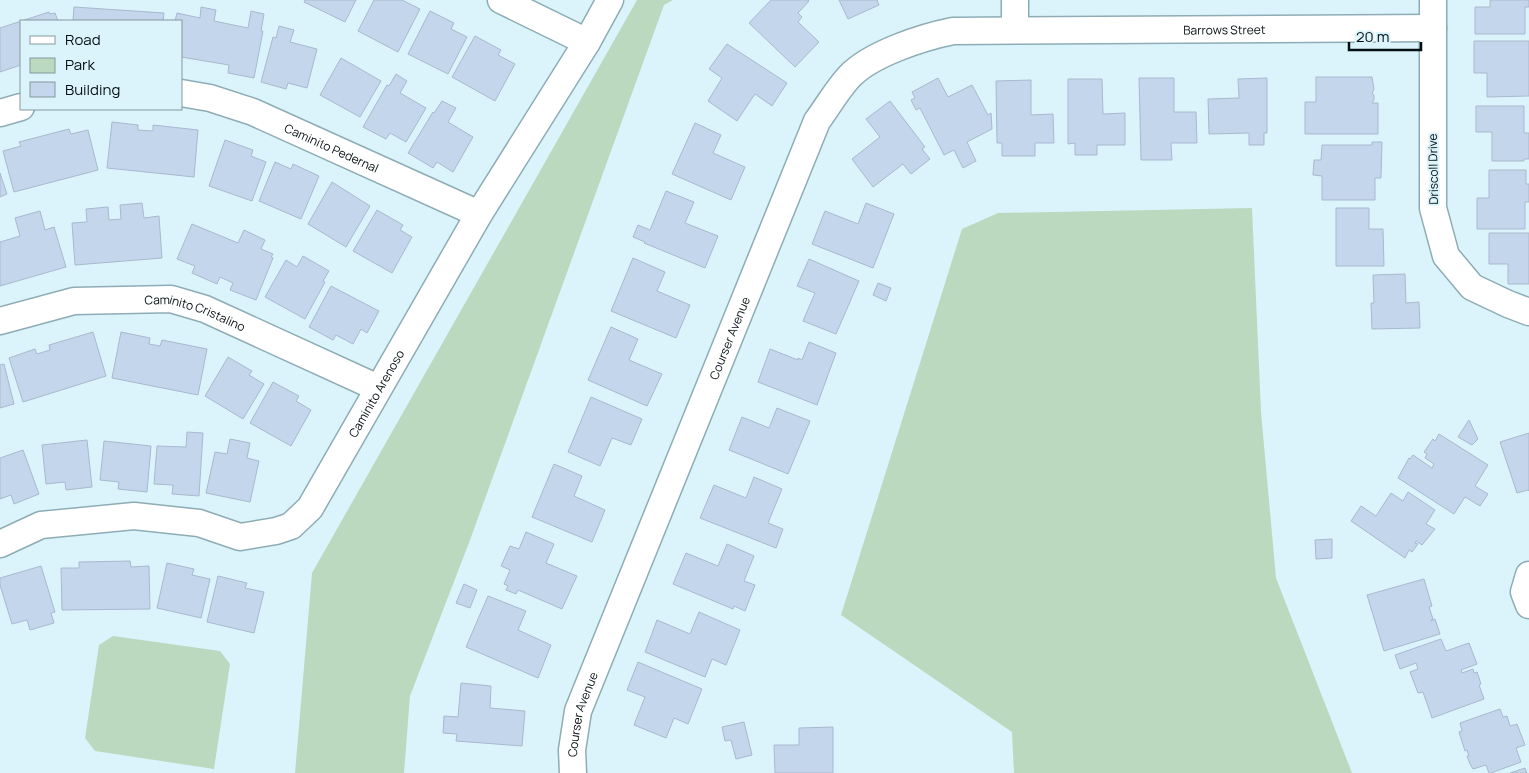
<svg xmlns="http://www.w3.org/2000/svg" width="1529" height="773" font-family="Manrope,sans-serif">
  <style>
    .green { fill: #bad9bf }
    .building { fill: #c4d6eb; stroke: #a8b9ce }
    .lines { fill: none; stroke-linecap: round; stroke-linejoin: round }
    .street-casing { stroke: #8eacb5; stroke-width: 29 }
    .street { stroke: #fff; stroke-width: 26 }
    .labels { text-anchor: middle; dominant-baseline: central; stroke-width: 4; stroke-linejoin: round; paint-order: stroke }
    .street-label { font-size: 12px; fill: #050f12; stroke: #dbf4fc }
  </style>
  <rect width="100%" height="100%" fill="#dbf4fc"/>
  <g class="green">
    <path d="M637,0H673L664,5L470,540L410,696L404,773H295L312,573Z"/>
    <path d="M1252,208L1261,412L1276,578L1352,773H1014L1012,732L841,615L962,229L998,213Z"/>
    <path d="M113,636L220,651L230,664L214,769L95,751L85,738L99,645Z"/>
  </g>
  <g class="building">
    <path d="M305,0H356L345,22L304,2Z"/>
    <path d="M374,0H402L420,9L398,52L358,31Z"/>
    <path d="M771,0H808L809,1L798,13L802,17L798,22L819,42L795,67L749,23Z"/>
    <path d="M839,0H877L879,5L848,19Z"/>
    <path d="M1490,0H1529V7H1525V34H1475V7H1490Z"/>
    <path d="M74,7L164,13L163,21H73Z"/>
    <path d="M201,7L216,10L214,21L248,28L251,11L264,14L261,31H263L254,78L228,73L229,65L181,57V21H175L177,13L200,18Z"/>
    <path d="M430,11L454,23L451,29L467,37L448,74L408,54Z"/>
    <path d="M49,12L50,14L55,13L58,21H21V65L0,72V28Z"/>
    <path d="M279,26L294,30L290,42L317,49L307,88L288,83L286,89L261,82L273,37L276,38Z"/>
    <path d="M475,36L501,50L498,55L515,64L495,101L452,77Z"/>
    <path d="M1474,41H1529V96L1487,97V73H1474Z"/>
    <path d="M727,44L787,83L772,106L755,94L737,121L708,101L722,78L709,69Z"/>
    <path d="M341,58L381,81L360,117L320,95Z"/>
    <path d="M396,74L407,81L400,93L426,108L406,142L390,133L386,139L363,127L387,85L389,86Z"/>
    <path d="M1316,77H1372L1374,89L1372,94L1374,95V100L1372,103H1378V134H1305V102H1316Z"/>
    <path d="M938,78L948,97L972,85L988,115L991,113L992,129L967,142L976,161L963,168L954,150L944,155L920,108L916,110L911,100L915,98L912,92Z"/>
    <path d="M1139,78H1174V112H1196L1197,143H1171L1172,160H1141Z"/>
    <path d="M1267,78V133H1264V145H1249V133L1209,134L1208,99L1239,98L1238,79Z"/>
    <path d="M1068,79H1102L1103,114L1125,113V145H1097V155H1075V143L1068,144Z"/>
    <path d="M1031,80V115L1053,114L1054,143H1035V156H1002V143H997L996,81Z"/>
    <path d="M442,101L456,108L448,122L473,137L453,172L437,162L433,168L408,153L433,112L434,113Z"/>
    <path d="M890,101L925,147L922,149L930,159L911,174L903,164L873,187L852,159L880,137L866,119Z"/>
    <path d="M1476,106H1524V133H1529V159H1524V161H1492V132H1476Z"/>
    <path d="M112,122L138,125V130L153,131V125L198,130L194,177L107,168Z"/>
    <path d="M695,123L721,135L713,153L745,167L731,200L672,174Z"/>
    <path d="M69,129L71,134L88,130L98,170L14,192L3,151L21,146L19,142Z"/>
    <path d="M225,140L253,150L251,156L266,162L252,201L209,186Z"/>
    <path d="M1372,142H1382L1381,178H1375V200H1322V176L1313,175L1314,160H1321L1322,145H1372Z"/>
    <path d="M275,162L291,169L293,164L319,176L301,219L259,201Z"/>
    <path d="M1489,170H1526V184H1529V202H1525V229H1477V198H1489Z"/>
    <path d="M0,173L7,194L0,197Z"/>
    <path d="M332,182L370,206L346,247L308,224Z"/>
    <path d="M666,191L694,202L685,223L718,236L705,268L644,243L645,242L633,237L638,225L650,230Z"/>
    <path d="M142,203L144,218L159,216L162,258L75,265L72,223L87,222L86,209L108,207L109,220L121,219L120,205Z"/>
    <path d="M866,203L894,214L873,268L812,244L825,211L858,224Z"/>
    <path d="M1336,208H1369V229H1383L1384,266H1336Z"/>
    <path d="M377,210L403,225L400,230L412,237L392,273L353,251Z"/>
    <path d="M40,211L45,230L54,227L66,267L0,286V242L20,236L15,218Z"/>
    <path d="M192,224L238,243L244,230L265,240L261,249L273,254L271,257L273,258L256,300L230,290L233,283L220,277L217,284L192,273L195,266L177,259Z"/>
    <path d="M1489,233H1529V284H1508V264H1489Z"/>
    <path d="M303,256L329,271L323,281L325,282L305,319L265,297L286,260L297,267Z"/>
    <path d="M633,258L665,272L657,291L690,305L676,338L611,311Z"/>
    <path d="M809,259L859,281L836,334L803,321L815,293L797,286Z"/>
    <path d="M1405,274L1406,303L1419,302L1420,328L1372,329L1371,303H1374L1373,275Z"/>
    <path d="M878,283L891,288L886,301L873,295Z"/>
    <path d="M331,286L379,311L367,333L361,329L353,344L336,335L333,340L309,327Z"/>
    <path d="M611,327L638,339L629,360L662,374L647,406L588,380Z"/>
    <path d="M93,332L106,376L23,402L9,358L35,349L37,354L50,350L49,345Z"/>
    <path d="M121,332L150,338L149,344L160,346L162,340L207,349L198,395L112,378Z"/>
    <path d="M809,342L836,353L817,405L758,382L770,349L798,360V358L802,360Z"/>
    <path d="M228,357L252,371L249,375L264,384L243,419L205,396Z"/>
    <path d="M4,364L14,404L0,408V365Z"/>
    <path d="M273,382L299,396L296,401L311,410L291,446L250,423Z"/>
    <path d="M591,397L642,419L631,445L612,438L600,466L568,452Z"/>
    <path d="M777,408L810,421L788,474L729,450L742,417L769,428Z"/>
    <path d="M1469,420L1478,439L1472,445L1458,437Z"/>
    <path d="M187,432L203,433L199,496L172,494L173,485L154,484L157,446L186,447Z"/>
    <path d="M1529,433V491L1528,490L1517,493L1500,442Z"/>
    <path d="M1439,434L1488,465L1475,486L1488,494L1480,506L1465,497L1454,514L1398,478L1409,458L1410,459L1413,455L1432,468L1434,464L1425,458L1427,454L1424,452L1433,439L1435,441Z"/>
    <path d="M230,439L250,443L247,458L259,461L250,502L206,493L215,452L227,454Z"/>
    <path d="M87,440L92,487L66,490L65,482L46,484L42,445Z"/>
    <path d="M104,441L151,446L147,492L118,489L119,482L100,480Z"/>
    <path d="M23,450L39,494L14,504L11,495L0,499V458Z"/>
    <path d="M554,464L582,476L574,496L605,510L592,542L532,517Z"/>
    <path d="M754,477L782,489L768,523L783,529L776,548L700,518L714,485L746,498Z"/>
    <path d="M1408,492L1435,510L1426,524L1435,529L1422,545L1416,541L1415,543L1418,544L1412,552L1409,550L1405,558L1351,521L1361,506L1376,516L1391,493L1403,501Z"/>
    <path d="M526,532L554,544L546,563L577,576L562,609L518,590L516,594L506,590L508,586L504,584L510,570L501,566L510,546L519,549Z"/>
    <path d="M1332,539V558L1316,559L1315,540Z"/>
    <path d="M727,544L754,556L744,581L755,585L745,611L734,606L733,609L673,584L686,553L718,566Z"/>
    <path d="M130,561L131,567L149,566L150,609L62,610L61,568H79V562Z"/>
    <path d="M167,563L194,569L192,575L210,579L201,618L157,608Z"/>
    <path d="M41,566L55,612L51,613L54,623L30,630L27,620L12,624L0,585V578Z"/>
    <path d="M218,576L247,583L245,588L264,592L254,633L207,622Z"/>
    <path d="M1424,579L1432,606L1429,607L1433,619L1431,620V621L1435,619L1440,634L1384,651L1367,595Z"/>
    <path d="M464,584L477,590L470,608L456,603Z"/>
    <path d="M488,596L526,611L518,630L551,645L538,678L466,647Z"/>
    <path d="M699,612L740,630L726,665L712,659L705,677L645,652L657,620L690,634Z"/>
    <path d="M1441,639L1446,651L1469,643L1477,664L1461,670L1462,673L1473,669L1474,673L1477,672L1481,684L1479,685L1484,699L1432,718L1423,692L1418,693L1410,672L1418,669L1416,663L1400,669L1395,655Z"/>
    <path d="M638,662L702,689L688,724L674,718L666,738L634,725L645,697L627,690Z"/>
    <path d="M461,683L491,686L490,708L525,711L522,746L456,741L457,734L443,733L444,716L458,717Z"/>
    <path d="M1500,709L1503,717L1507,716L1510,726L1517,724L1525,745L1516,748L1521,762L1491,773H1489L1486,765L1473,769L1470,764L1467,756H1469L1467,750L1465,751L1459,732L1462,731L1460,723Z"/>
    <path d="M744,722L752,755L736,759L731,740L725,741L722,727Z"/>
    <path d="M833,727V773H775L774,745H799V728Z"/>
    <path d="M1525,768L1527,773H1510Z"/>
  </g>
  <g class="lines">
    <defs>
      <g id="street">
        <path d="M501,0L587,42"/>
        <path d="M1015,0V29"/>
        <path d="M1433,0V208L1446,256L1472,287L1508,304L1529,312"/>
        <path id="s1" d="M181,93L210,98L253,112L479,214"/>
        <path d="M0,113L21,107"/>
        <path id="s2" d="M0,321L74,301L171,299L205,309L378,388"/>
        <path id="s3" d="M0,544L41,525L134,516L199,523L240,537L276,531L291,526L310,508L479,214L587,42L610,0"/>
        <path d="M1529,575L1524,592L1529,605"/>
        <path id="s4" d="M573,773L572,750L578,711L817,121C828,106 837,90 849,77C870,54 923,37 953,31L1433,28"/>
      </g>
    </defs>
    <use href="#street" class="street-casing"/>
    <use href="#street" class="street"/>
  </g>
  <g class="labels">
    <g class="street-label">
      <text stroke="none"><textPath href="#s4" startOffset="1140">Barrows Street</textPath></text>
      <text stroke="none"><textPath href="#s1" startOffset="161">Caminito Pedernal</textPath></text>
      <text transform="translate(1433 169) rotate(-91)">Driscoll Drive</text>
      <text stroke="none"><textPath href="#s2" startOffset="200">Caminito Cristalino</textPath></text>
      <text stroke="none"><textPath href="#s4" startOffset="465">Courser Avenue</textPath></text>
      <text stroke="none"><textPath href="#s3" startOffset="458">Caminito Arenoso</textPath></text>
      <text stroke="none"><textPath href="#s4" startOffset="60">Courser Avenue</textPath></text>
    </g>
  </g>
  <rect x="20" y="20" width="162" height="90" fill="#dbf4fc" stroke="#85989e"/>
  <rect x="30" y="36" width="25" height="8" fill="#ffffff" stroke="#85989e"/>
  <text x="65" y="45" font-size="15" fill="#050f12">Road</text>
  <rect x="30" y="58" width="25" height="15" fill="#bad9bf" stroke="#85989e"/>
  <text x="65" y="70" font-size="15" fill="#050f12">Park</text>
  <rect x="30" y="82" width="25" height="15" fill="#c4d6eb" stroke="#85989e"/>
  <text x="65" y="95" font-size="15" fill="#050f12">Building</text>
  <path d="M1349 42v8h72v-8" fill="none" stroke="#050f12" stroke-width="2.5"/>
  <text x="1356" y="42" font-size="15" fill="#050f12" stroke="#dbf4fc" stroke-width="4" paint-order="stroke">20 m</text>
</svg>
